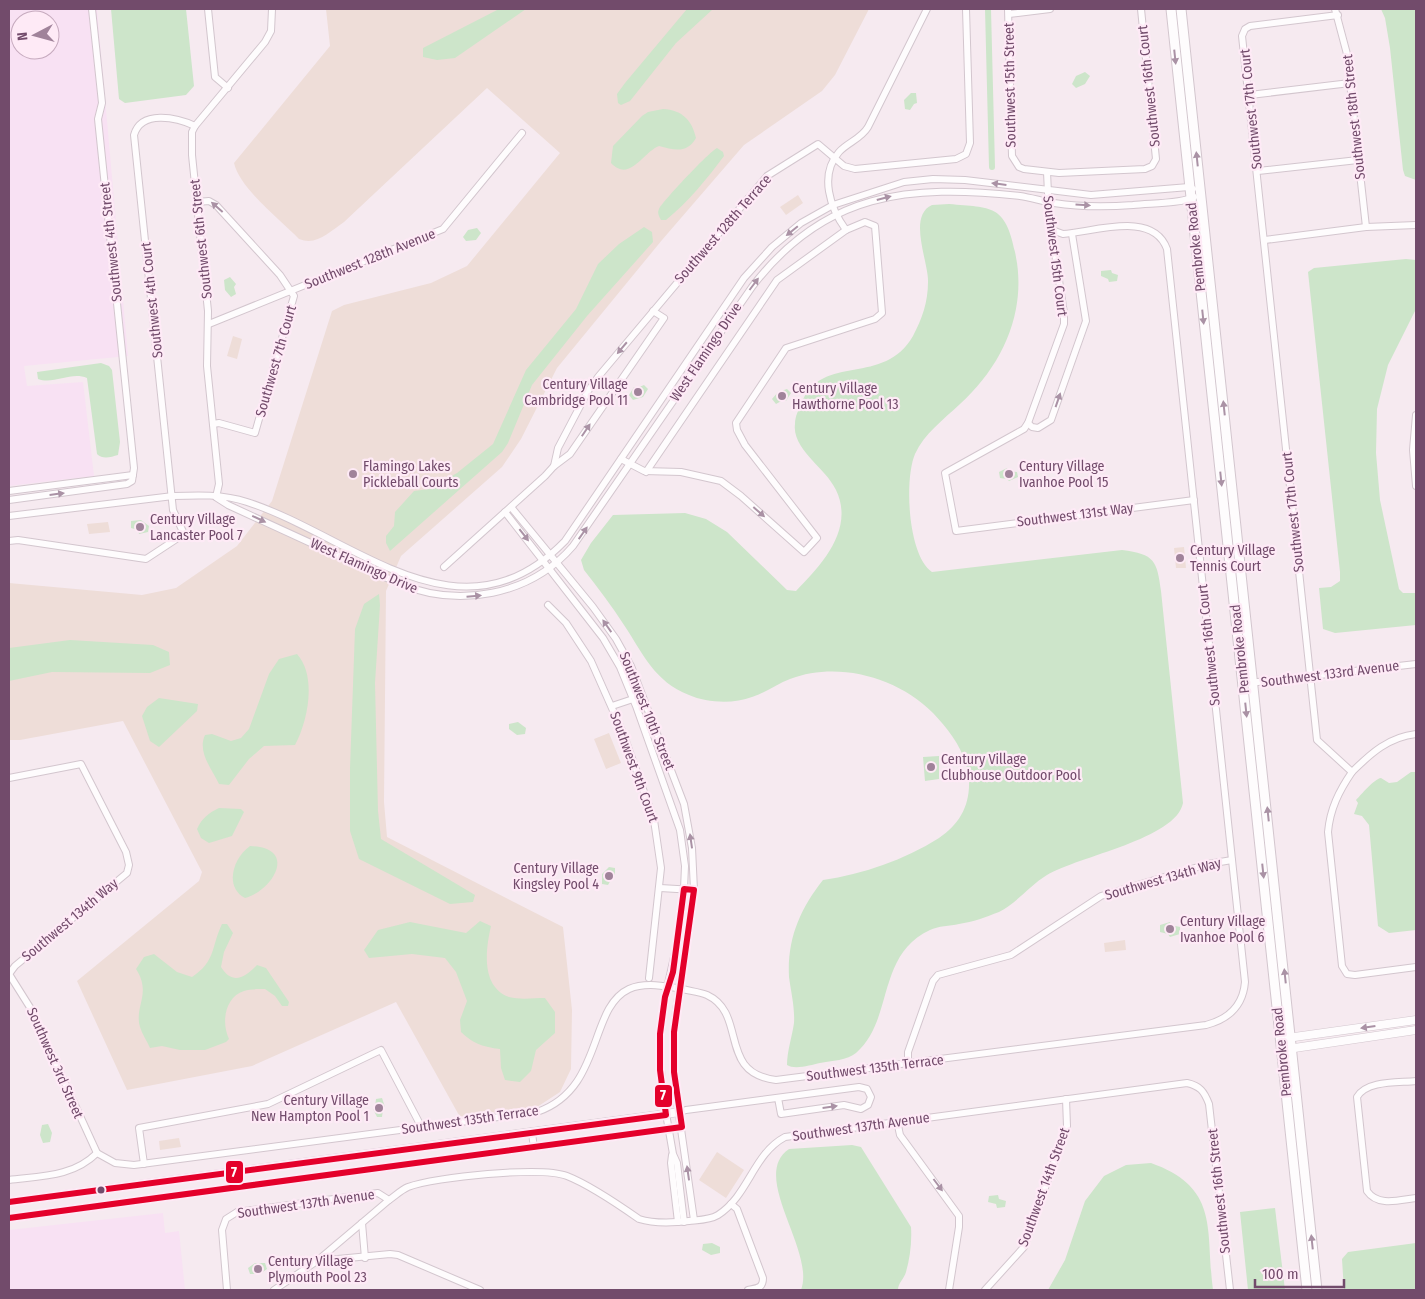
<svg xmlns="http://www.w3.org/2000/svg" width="1425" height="1299" font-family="'Fira Sans Condensed',sans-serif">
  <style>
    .commercial { fill: #f8e1f3; fill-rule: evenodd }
    .green { fill: #eeddd8 }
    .water { fill: #cde5ca }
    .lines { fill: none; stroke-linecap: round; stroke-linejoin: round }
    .canal { stroke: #cde5ca; stroke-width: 6 }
    .minor-casing { stroke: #d3c6ce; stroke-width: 8 }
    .tertiary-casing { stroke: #d3c6ce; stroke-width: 9 }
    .secondary-casing { stroke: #d3c6ce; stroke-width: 11 }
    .minor { stroke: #fefcfd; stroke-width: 6 }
    .tertiary { stroke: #fefcfd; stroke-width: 8 }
    .secondary { stroke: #fefcfd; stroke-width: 9 }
    .bus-1-casing { stroke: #feeaf6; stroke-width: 10 }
    .bus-1 { stroke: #e4002b; stroke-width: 6 }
    .oneway { fill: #aa92a5 }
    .poi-dot { fill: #a0839a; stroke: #feeaf6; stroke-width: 2 }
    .bus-dot { fill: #724b6b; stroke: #feeaf6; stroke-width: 2 }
    .labels { text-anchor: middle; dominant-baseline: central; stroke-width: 4.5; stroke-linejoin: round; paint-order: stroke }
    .street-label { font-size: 14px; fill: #724b6b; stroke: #feeaf6 }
    .poi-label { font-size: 14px; fill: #724b6b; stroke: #feeaf6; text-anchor: start }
    .line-badge { stroke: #feeaf6; stroke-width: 2 }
    .badge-label { font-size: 14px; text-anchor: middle; font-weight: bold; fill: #fff }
  </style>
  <rect width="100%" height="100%" fill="#f6eaf0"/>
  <g class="commercial">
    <path d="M9,9H97L128,356L24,366L27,386L83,382L94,476L9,486ZM20,20H50V50H20Z"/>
    <path d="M163,1213L165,1233L179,1231L185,1290H9V1230Z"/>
  </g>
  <g class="green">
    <path d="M326,9H869L835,75L822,91L744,145L662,240L557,368L521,439L502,467L401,556L386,591L384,802L387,837L563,927L572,1010L571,1069L560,1092L537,1107L460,1117L396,1002L252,1066L127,1090L77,981L199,881L202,872L123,721L20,740H9V583L142,595L176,588L237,546L272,501L332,311L344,305L431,283L467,266L560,153L487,88L344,222C329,232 317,246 299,239C280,219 240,189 234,163L330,46Z"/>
    <path d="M798,195L803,203L786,215L780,207Z"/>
    <path d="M233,336L242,339L237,359L227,356Z"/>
    <path d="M108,522L110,532L89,534L87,524Z"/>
    <path d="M1184,547L1186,568H1176L1174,548Z"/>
    <path d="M609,733L621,763L606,769L594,739Z"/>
    <path d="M1125,940L1126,950L1105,952L1104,943Z"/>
    <path d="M179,1138L181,1147L160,1150L159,1141Z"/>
    <path d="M717,1152L744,1170L726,1198L699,1180Z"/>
  </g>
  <g class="water">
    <path d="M111,9H186L194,86L186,95L125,103L119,99Z"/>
    <path d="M499,9H526L455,58L437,60L423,57V48Z"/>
    <path d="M687,9H713L676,43L630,101L621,105L618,103L617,94L625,83Z"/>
    <path d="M1381,9H1416V180L1405,176L1403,170L1390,48L1385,18Z"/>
    <path d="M1085,72L1090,76L1085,84L1076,88L1072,84L1076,76Z"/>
    <path d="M911,93H916L917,103L914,104L910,110L905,109L904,100Z"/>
    <path d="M663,109C682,110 692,120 696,138C687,154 674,150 659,146C643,152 630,183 611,163L613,146L642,116L648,112Z"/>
    <path d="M717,148L723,152L724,156C707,179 688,202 666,220H661C659,216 657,213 659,209C663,201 709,152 717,148Z"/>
    <path d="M949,204C992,208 1005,204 1015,252C1028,310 1003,365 960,404C944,419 924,434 915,454C904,480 908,556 932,572L1122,550C1155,554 1157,561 1161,591L1183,803C1176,839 1079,856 1047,875C1030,885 1017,903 999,912C986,917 973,922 959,924C950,926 938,926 930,930C876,955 894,1020 856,1053C848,1060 831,1061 820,1063C811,1065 795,1070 787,1065C787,1051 792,1037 794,1023C795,1008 791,992 789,977C787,939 800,909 823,880C863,874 904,860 939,838C959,825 970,806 969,781C967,753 951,732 933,713C897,677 838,661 790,679C777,684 765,693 752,697C734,704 707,703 689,695C654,681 644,655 624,625C612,606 598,588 584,570L581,560L591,543L613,515L685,513L706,519L727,532L787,590L796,591C821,565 855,530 836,490C830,478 821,470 812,460C804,451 793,438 795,424C795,416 799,409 802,402C822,353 884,387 913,336C922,319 928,302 928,282C929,263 907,216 932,205Z"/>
    <path d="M644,227L652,232L653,242L587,316L532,385L508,443L502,452L390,551L386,543V536L394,526L395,512L414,491L429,489L457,473L493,444L526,370L576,309L598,264L619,244Z"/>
    <path d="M477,228L481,233L476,240L466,241L463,237L468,230Z"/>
    <path d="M1406,259L1416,260V309L1388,365L1377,409L1376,453L1380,500L1399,589L1403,593H1416V625L1335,633L1323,629L1319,588L1331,587L1340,581V572L1308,272L1314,268Z"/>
    <path d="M1111,270L1112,273L1118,275L1117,281L1109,282L1108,279L1101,276V271Z"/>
    <path d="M230,277L236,284L234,287L236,294L231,297L225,290L224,280Z"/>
    <path d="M101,363L109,366L112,370L120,442L118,455C111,457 103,460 97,454L87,378C71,371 54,385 38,379L37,372Z"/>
    <path d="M644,385L648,389L643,397L633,400L629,395L634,387L637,388Z"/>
    <path d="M787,389L791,393L786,401L783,400L776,404L772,399L778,392Z"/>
    <path d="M1007,468L1009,471L1017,472L1018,477L1009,481L1007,479L1000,478L999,472Z"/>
    <path d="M141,520L149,526L148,532L139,534L138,530L131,528V521Z"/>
    <path d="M379,594L380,605L375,683L378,811L381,839L475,895L473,902L450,904L359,859L350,831V768L355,629L364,604Z"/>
    <path d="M70,640L153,645L169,652L170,665L150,673L52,672L9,681V648Z"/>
    <path d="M297,654C317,676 308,721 295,745L264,746L249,759L229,785L219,784C212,769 197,752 205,735L212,734L231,741L241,738L249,729L269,674L279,659Z"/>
    <path d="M159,698L198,704L197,711L159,747L150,741L142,716L147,707Z"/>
    <path d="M518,722L526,728L525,734L517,735L509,729V724Z"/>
    <path d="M939,756V779L925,781L923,757Z"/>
    <path d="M1411,772H1416V930L1389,933L1378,926L1369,825L1362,816L1354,814L1358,803L1356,800C1361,795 1374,779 1381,778L1389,783L1397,782Z"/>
    <path d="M219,808L241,809L244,812L232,836L209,843L201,838L197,829C201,819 210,812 219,808Z"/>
    <path d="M250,846C298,847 274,890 245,898C224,887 233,858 250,846Z"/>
    <path d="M609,867L615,868V877L612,878L608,885L602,884V874Z"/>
    <path d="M480,921L491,926C486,948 480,986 509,997C520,1000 534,998 545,998L555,1012V1033L536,1050L531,1071L520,1082L505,1080L501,1068L500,1049C483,1047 472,1043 461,1032L460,1020L467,1001L456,972L445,958L412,954L369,958L364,950L378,930L410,922L466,933Z"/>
    <path d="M1170,922L1171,925L1180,927V934L1170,937L1168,934L1160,932V925Z"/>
    <path d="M222,924H227L233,933L224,952L221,967C233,986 245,977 257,965L266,968L289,1002L288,1006H282L275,996L265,989C259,989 250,989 244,991C225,997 221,1022 229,1039L226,1042L205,1050H180L162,1046L150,1048C147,1041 142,1034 140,1027C134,1006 152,994 136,969L144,957L154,954L177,972L192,977C216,961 211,947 222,924Z"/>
    <path d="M382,1098L385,1107L383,1109L382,1117H377L373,1109L375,1107L376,1099Z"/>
    <path d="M48,1124L52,1133L50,1142L43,1143L40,1135L42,1125Z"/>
    <path d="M852,1145L861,1147L911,1227C912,1242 910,1258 906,1272C904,1279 898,1283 898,1290H801C816,1251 749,1176 789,1149Z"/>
    <path d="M1151,1163C1221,1188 1205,1231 1213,1290H1048L1065,1260L1085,1201L1104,1176L1126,1165Z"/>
    <path d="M998,1195L999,1199L1006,1201L1005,1207L997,1208L996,1204L988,1202L989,1196Z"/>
    <path d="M1275,1208L1285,1290H1248L1240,1212Z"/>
    <path d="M712,1243L720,1247V1253L711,1255L702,1250L703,1244Z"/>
    <path d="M1416,1243V1290H1344L1342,1259L1348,1252Z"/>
    <path d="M255,1263H265L267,1269L260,1274H250L248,1268Z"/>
  </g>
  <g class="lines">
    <path class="canal" d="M988,9L992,167"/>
    <defs>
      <g id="minor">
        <path d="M208,9L215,77L228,88"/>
        <path d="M1008,9L1012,156L1019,167L1024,169L1059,173L1145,169L1152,166L1156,159L1141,9"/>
        <path d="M1335,9L1351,69L1350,83L1366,227"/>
        <path d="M1009,14L1050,9"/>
        <path d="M1338,15L1250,26L1245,29L1242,36L1317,740L1352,772C1339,791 1330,809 1328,832L1342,966L1347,974L1355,975L1416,967"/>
        <path d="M1250,95L1350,83"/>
        <path d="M1258,171L1358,160"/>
        <path d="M1047,172L1049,214L1064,313V324L1028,423L1024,429L945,473L956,531L1194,500"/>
        <path d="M197,202L209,201L216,205L280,275L294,296L255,433L219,423L213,424"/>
        <path d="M1265,240L1366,227L1416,225"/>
        <path d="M209,324L443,229L522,133"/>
        <path d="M1416,415L1413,450L1416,486"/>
        <path d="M1028,423L1032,427L1038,428L1051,420L1086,321L1072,234"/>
        <path d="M621,459L644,471L681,472L721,481L741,496L804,552L817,538L745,445L737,430L736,423L786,348L875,319L882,313L875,226L865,222L846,230C830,208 819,175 839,152C848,142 861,139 868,127L927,9"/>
        <path d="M554,466L558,448L588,391L598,377L767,176L818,144L844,166L855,169L956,159L966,154L970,143L966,9"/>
        <path d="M646,472L777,280L846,230"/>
        <path d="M9,491L133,475"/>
        <path d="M216,497L219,484L207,366L208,311L192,155V132L195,126L265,42L271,31L272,9"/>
        <path d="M217,498L228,505L400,584C459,608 530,596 573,546L752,287C824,192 909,184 1020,196C1032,198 1042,201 1054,203C1080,207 1107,207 1133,205C1149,203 1181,204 1194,197"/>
        <path d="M9,500L127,484L132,481L134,468L98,119L102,103L92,9"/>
        <path d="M511,507L593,607L616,639L631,666L684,804L692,848L694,890L676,1011L673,1051L676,1094L694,1220"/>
        <path d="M505,512L603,638L620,667L636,706L680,830L685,866L684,889L677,944L665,997L659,1048L664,1102L673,1154L677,1163L684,1222"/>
        <path d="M9,516L173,496C197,495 223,494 247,502C353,536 460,649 565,541L744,278L772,247L801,223L833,205L904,182L933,179L965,180L1091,195L1189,187L1193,189"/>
        <path d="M9,541L18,540L146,559L184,534L173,510L134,135C141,110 176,117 195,126"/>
        <path d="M444,567L545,476L554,466L570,454L664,318L653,311"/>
        <path d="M548,605L566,623L591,661L623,733L654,820L661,868L649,978"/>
        <path d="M1249,683L1416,664"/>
        <path d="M612,706L636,698"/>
        <path d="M1352,772C1371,753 1389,737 1416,734"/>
        <path d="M9,778L81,764L126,852L129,865L127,873L15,966L9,974"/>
        <path d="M660,888L694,890"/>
        <path d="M9,974L31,1009L97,1153"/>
        <path d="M908,1064V1052L933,981L938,975L1011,955L1101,896L1208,864L1232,860"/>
        <path d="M1416,1081C1399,1083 1367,1080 1357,1097L1367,1191C1378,1207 1399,1200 1416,1198"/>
        <path d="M680,1112L686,1110L859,1087L867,1089L871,1097L868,1105L861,1109L844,1105L781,1114L778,1098"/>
        <path d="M897,1121L900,1135L959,1216V1227L949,1290"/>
        <path d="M532,1133L534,1148"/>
        <path d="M672,1155L671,1163L678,1222"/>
        <path d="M144,1164L139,1128L268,1104L381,1050L422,1128"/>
        <path d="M9,1180C41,1176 73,1177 97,1153L115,1163L134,1165L537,1112C604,1089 588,1008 629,989C645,982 666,986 682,989C690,991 700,992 707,995C748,1014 717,1073 776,1080L1206,1025C1229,1019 1243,1006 1245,982L1167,249C1153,210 1094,232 1063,234L1052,230"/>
        <path d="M731,1204L737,1209L763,1278C763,1288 758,1288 748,1290"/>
        <path d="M362,1223L365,1258"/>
        <path d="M317,1261L389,1200"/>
        <path d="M227,1290L222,1230L226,1219L237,1212L378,1193L389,1200C395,1196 401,1190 408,1187C435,1177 541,1166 567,1176C590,1185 619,1205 639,1219C655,1224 672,1223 689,1221C698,1220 710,1220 718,1215C749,1195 753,1154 785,1137L1187,1083C1200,1086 1204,1091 1209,1104L1230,1290"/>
        <path d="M274,1290L317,1261L390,1254L398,1255L480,1290"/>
        <path d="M985,1290L1024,1247L1067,1126L1066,1099"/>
      </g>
      <g id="tertiary">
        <path d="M1280,1039L1416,1020"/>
        <path d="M1281,1050L1416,1030"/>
        <path d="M9,1202L680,1112"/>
        <path d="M9,1218L682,1127"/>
      </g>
      <g id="secondary">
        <path d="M1171,9L1307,1290"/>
        <path d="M1181,9L1317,1290"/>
      </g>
    </defs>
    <use href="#minor" class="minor-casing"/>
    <use href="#tertiary" class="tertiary-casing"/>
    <use href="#secondary" class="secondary-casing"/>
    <use href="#minor" class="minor"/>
    <use href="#tertiary" class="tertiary"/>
    <use href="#secondary" class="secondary"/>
    <defs>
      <path id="bus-1" d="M9,1202L666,1115L660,1070V1034L665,997L673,972L684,889L694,890L674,1032V1072L682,1127L9,1218"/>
    </defs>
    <use href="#bus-1" class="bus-1-casing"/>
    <use href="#bus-1" class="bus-1"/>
  </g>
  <defs><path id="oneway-solid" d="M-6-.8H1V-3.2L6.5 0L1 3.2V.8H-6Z" transform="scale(1.25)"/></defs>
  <g class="oneway">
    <use href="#oneway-solid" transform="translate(1175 57) rotate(84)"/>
    <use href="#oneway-solid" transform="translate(1197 159) rotate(-96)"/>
    <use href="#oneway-solid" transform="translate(999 184) rotate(-173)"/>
    <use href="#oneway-solid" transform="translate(884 198) rotate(-15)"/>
    <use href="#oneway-solid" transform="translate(1083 205) rotate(3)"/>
    <use href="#oneway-solid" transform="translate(217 207) rotate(-139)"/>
    <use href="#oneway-solid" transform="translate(792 231) rotate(141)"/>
    <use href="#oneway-solid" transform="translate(754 284) rotate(-53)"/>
    <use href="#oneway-solid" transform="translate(1203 317) rotate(84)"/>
    <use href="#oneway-solid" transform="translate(622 348) rotate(130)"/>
    <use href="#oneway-solid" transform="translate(1058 400) rotate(-71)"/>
    <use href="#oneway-solid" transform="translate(1224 408) rotate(-96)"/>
    <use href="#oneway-solid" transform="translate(586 430) rotate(-56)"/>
    <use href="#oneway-solid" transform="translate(1221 479) rotate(84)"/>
    <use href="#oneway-solid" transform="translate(57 494) rotate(-7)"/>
    <use href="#oneway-solid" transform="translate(759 512) rotate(41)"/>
    <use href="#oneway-solid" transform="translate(259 519) rotate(25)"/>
    <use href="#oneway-solid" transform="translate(583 533) rotate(-55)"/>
    <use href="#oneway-solid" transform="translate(524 535) rotate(52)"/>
    <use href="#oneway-solid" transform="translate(474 596) rotate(-5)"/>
    <use href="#oneway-solid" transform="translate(607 626) rotate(-125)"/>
    <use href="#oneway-solid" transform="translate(1246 710) rotate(84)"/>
    <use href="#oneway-solid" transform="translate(1268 814) rotate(-96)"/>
    <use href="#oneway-solid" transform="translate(691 841) rotate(-98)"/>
    <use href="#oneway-solid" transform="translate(1263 871) rotate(84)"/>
    <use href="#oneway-solid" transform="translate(1285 976) rotate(-96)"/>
    <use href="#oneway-solid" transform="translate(1368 1027) rotate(172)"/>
    <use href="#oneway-solid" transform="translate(830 1107) rotate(-8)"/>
    <use href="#oneway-solid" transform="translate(688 1173) rotate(-98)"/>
    <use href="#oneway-solid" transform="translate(938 1185) rotate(53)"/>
    <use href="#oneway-solid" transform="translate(1312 1242) rotate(-96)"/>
  </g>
  <g class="poi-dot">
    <circle cx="638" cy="392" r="5"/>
    <circle cx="782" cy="396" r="5"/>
    <circle cx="353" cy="474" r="5"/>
    <circle cx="1009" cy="474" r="5"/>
    <circle cx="140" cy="527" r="5"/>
    <circle cx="1180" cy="558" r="5"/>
    <circle cx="931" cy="767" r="5"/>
    <circle cx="609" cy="876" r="5"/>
    <circle cx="1170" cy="929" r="5"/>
    <circle cx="379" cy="1108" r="5"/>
    <circle cx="258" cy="1269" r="5"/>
  </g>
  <circle class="bus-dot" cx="101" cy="1190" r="4.5"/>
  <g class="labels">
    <g class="street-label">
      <text transform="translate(1010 85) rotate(-91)">Southwest 15th Street</text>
      <text transform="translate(1149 86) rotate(-96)">Southwest 16th Court</text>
      <text transform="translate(1251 109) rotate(-96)">Southwest 17th Court</text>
      <text transform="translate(1354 117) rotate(-96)">Southwest 18th Street</text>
      <text transform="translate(723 229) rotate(-49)">Southwest 128th Terrace</text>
      <text transform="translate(201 239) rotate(-96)">Southwest 6th Street</text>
      <text transform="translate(111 242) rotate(-96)">Southwest 4th Street</text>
      <text transform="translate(1196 247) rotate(-96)">Pembroke Road</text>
      <text transform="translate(1055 256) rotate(83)">Southwest 15th Court</text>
      <text transform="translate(370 259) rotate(-22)">Southwest 128th Avenue</text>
      <text transform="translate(152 300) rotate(-96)">Southwest 4th Court</text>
      <text transform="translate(706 352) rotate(-56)">West Flamingo Drive</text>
      <text transform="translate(276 361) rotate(-74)">Southwest 7th Court</text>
      <text transform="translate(1293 512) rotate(-96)">Southwest 17th Court</text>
      <text transform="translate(1075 515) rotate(-7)">Southwest 131st Way</text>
      <text transform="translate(364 566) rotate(24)">West Flamingo Drive</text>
      <text transform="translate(1209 645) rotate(-96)">Southwest 16th Court</text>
      <text transform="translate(1240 649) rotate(-96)">Pembroke Road</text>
      <text transform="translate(1330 674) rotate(-7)">Southwest 133rd Avenue</text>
      <text transform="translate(647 711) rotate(68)">Southwest 10th Street</text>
      <text transform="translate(634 767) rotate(70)">Southwest 9th Court</text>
      <text transform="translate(1163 879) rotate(-16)">Southwest 134th Way</text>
      <text transform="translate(70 920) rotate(-40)">Southwest 134th Way</text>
      <text transform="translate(1282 1052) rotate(-96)">Pembroke Road</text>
      <text transform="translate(55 1063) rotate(66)">Southwest 3rd Street</text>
      <text transform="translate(875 1068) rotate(-7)">Southwest 135th Terrace</text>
      <text transform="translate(470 1120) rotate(-8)">Southwest 135th Terrace</text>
      <text transform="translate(861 1127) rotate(-8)">Southwest 137th Avenue</text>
      <text transform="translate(1044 1187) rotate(-70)">Southwest 14th Street</text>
      <text transform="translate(1219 1191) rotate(-96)">Southwest 16th Street</text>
      <text transform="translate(306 1204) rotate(-8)">Southwest 137th Avenue</text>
    </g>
    <g class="poi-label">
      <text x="628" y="384" text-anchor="end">Century Village<tspan x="628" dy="16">Cambridge Pool 11</tspan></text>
      <text x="792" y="388">Century Village<tspan x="792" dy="16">Hawthorne Pool 13</tspan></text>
      <text x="363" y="466">Flamingo Lakes<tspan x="363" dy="16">Pickleball Courts</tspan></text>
      <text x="1019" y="466">Century Village<tspan x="1019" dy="16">Ivanhoe Pool 15</tspan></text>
      <text x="150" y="519">Century Village<tspan x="150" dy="16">Lancaster Pool 7</tspan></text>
      <text x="1190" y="550">Century Village<tspan x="1190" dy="16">Tennis Court</tspan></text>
      <text x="941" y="759">Century Village<tspan x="941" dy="16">Clubhouse Outdoor Pool</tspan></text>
      <text x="599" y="868" text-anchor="end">Century Village<tspan x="599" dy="16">Kingsley Pool 4</tspan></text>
      <text x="1180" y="921">Century Village<tspan x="1180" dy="16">Ivanhoe Pool 6</tspan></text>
      <text x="369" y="1100" text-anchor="end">Century Village<tspan x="369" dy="16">New Hampton Pool 1</tspan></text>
      <text x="268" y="1261">Century Village<tspan x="268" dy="16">Plymouth Pool 23</tspan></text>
    </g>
  </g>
  <g class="line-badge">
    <rect x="654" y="1084" width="19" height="24" rx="5" fill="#e4002b"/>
    <rect x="225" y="1160" width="19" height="24" rx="5" fill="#e4002b"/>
  </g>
  <g class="badge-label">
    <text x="663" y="1100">7</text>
    <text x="234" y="1177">7</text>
  </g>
  <rect width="1425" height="1299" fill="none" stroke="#724b6b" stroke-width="20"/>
  <g transform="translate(35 35) rotate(264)"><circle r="24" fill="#feeaf6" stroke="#c6aabe"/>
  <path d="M0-4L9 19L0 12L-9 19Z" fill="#a0839a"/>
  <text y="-8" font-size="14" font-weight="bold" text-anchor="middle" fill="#724b6b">N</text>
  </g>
  <path d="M1255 1279v8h89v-8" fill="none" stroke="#724b6b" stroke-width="2.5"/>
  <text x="1262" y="1279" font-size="15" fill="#724b6b" stroke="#feeaf6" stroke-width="4" paint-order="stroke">100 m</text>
</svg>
